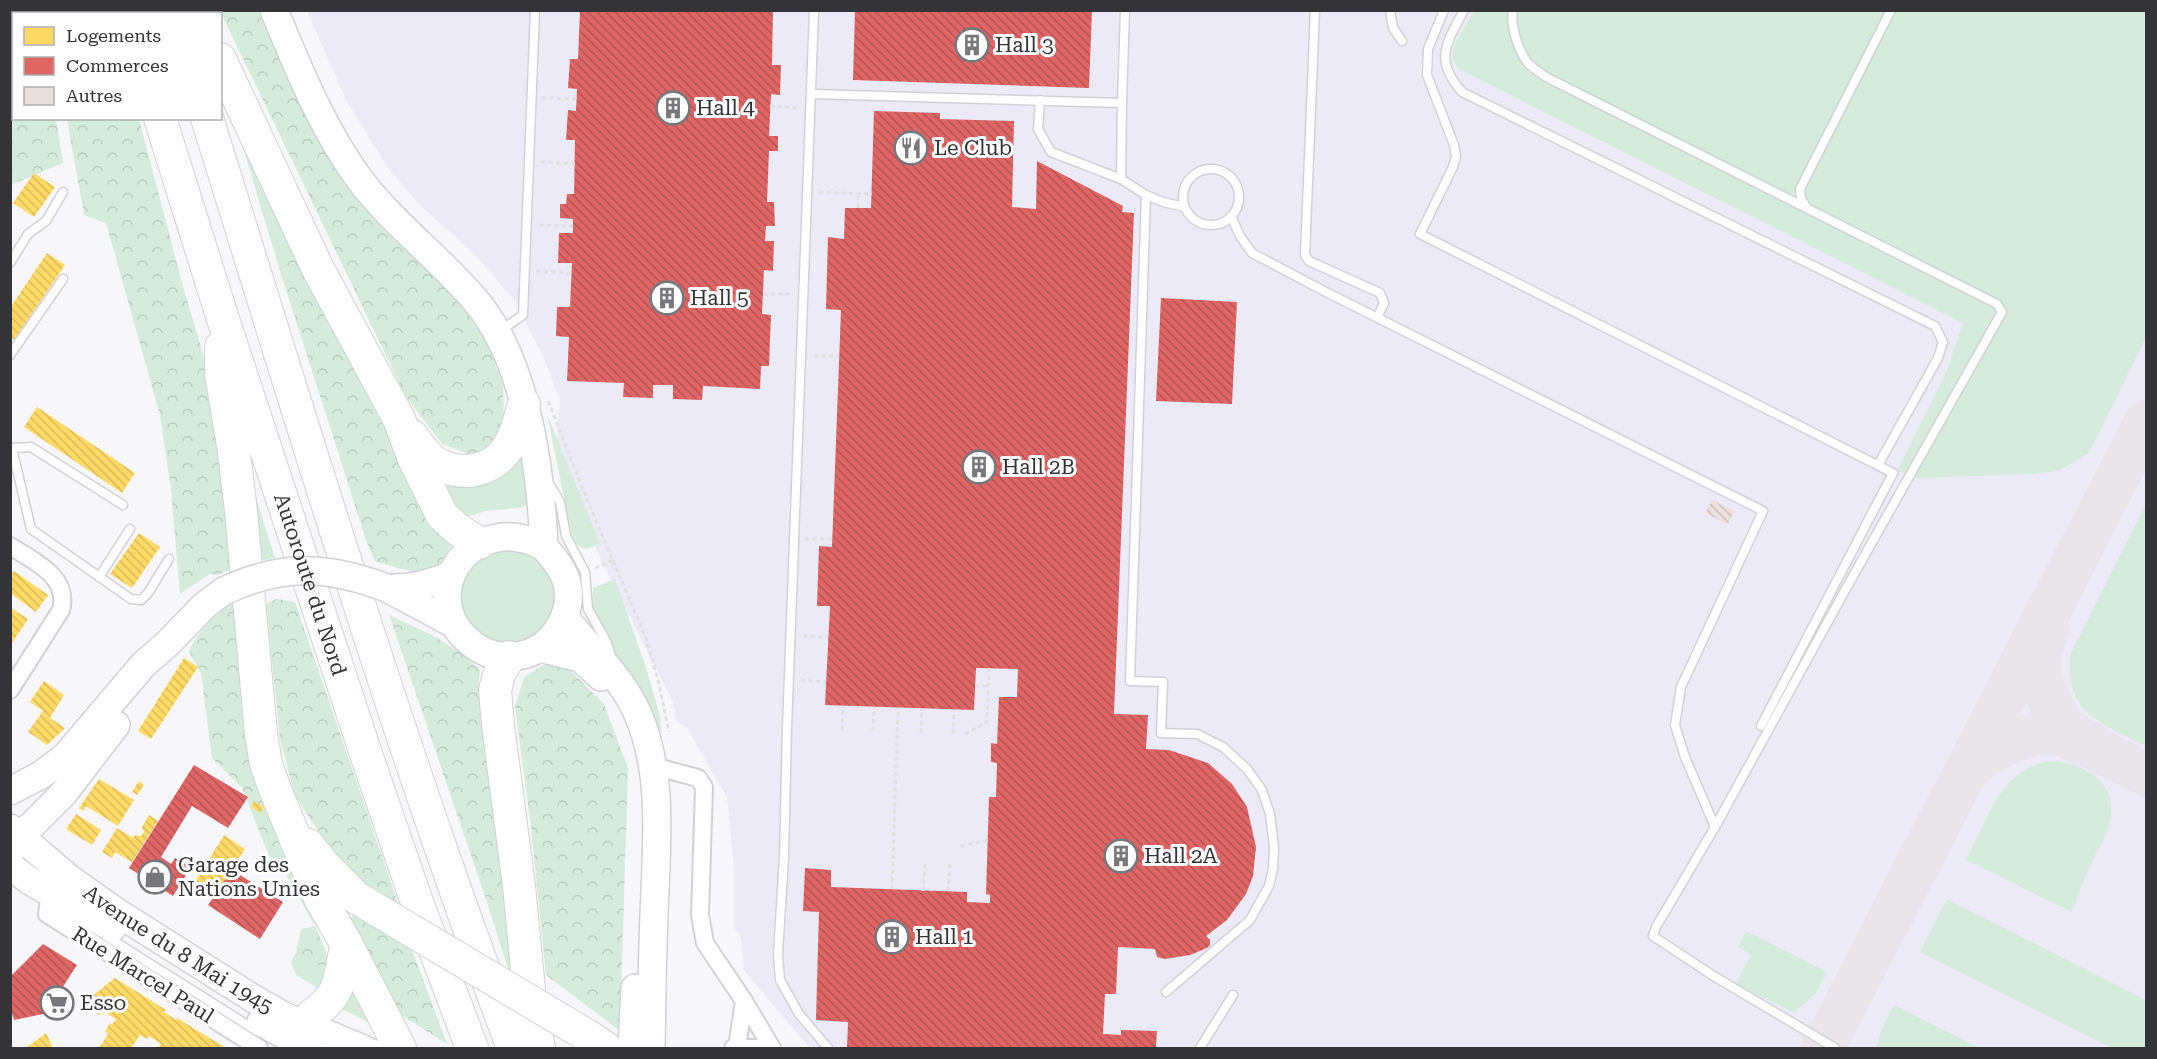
<svg xmlns="http://www.w3.org/2000/svg" width="2157" height="1059" font-family="'Roboto Serif',serif">
  <style>
    .built { fill: #eceaf6 }
    .grass { fill: #d5ecdd }
    .forest { fill: url(#forest-crowns) }
    .homes { fill: url(#homes-back-hatch) }
    .shops { fill: url(#shops-back-hatch) }
    .lines { fill: none; stroke-linecap: round; stroke-linejoin: round }
    .taxiway { stroke: #e8e6ea; stroke-width: 44 }
    .building { fill: url(#building-back-hatch) }
    .service-casing { stroke: #d2d1d6; stroke-width: 11 }
    .minor-casing { stroke: #d2d1d6; stroke-width: 20 }
    .primary-casing { stroke: #d2d1d6; stroke-width: 30 }
    .motorway-casing { stroke: #d2d1d6; stroke-width: 34 }
    .path { stroke: #e0e0e2; stroke-width: 3; stroke-dasharray: 4.5 3; stroke-linecap: butt }
    .service { stroke: #fefefe; stroke-width: 8 }
    .minor { stroke: #fefefe; stroke-width: 16 }
    .primary { stroke: #fefefe; stroke-width: 27 }
    .motorway { stroke: #fefefe; stroke-width: 32 }
    .primary-bridge-casing { stroke: #d2d1d6; stroke-width: 30; stroke-linecap: butt }
    .motorway-bridge-casing { stroke: #d2d1d6; stroke-width: 34; stroke-linecap: butt }
    .primary-bridge { stroke: #fefefe; stroke-width: 27 }
    .motorway-bridge { stroke: #fefefe; stroke-width: 32 }
    .labels { text-anchor: middle; dominant-baseline: central; stroke-width: 6; stroke-linejoin: round; paint-order: stroke }
    .poi-label { font-size: 21px; fill: #343438; stroke: #fff; text-anchor: start }
    .street-label { font-size: 21px; fill: #343438; stroke: #fff }
  </style>
  <defs>
    <pattern id="forest-crowns" width="20" height="18" patternUnits="userSpaceOnUse" patternTransform="scale(1.5)"><rect width="20" height="18" fill="#d5ecdd"/><path d="M2 6a3 3 0 1 1 6 0M12 15a3 3 0 1 1 6 0" fill="none" stroke="#b7cbbe"/></pattern>
    <pattern id="homes-back-hatch" width="6" height="6" patternUnits="userSpaceOnUse" patternTransform="scale(1.5)"><rect width="6" height="6" fill="#ffd966"/><path d="M-1 5l2 2M0 0l6 6M5-1l2 2" fill="none" stroke="#dbbb59"/></pattern>
    <pattern id="shops-back-hatch" width="6" height="6" patternUnits="userSpaceOnUse" patternTransform="scale(1.5)"><rect width="6" height="6" fill="#e06666"/><path d="M-1 5l2 2M0 0l6 6M5-1l2 2" fill="none" stroke="#b65555"/></pattern>
    <pattern id="building-back-hatch" width="6" height="6" patternUnits="userSpaceOnUse" patternTransform="scale(1.5)"><rect width="6" height="6" fill="#eadfdc"/><path d="M-1 5l2 2M0 0l6 6M5-1l2 2" fill="none" stroke="#c9c0be"/></pattern>
  </defs>
  <rect width="100%" height="100%" fill="#f7f6fb"/>
  <path class="built" d="M307,11H2146V1048H810L744,971L741,938L734,927V868L727,797L687,728L677,722L673,702L601,560L556,453L560,399L542,354L515,301L476,256L421,206L389,170L346,100Z"/>
  <g class="grass">
    <path d="M1474,11H2146V337L2089,453L2060,470L2034,474L1919,478L1897,471L1944,378L1963,323L1459,69L1452,58L1454,45Z"/>
    <path d="M221,74L298,254L279,268Z"/>
    <path d="M547,414L600,543C588,550 583,551 573,541Z"/>
    <path d="M523,446L529,505L519,508L486,511L463,518L433,487Z"/>
    <path d="M242,454L275,558L258,561Z"/>
    <path d="M2146,504V746C2100,722 2066,716 2070,655Z"/>
    <path d="M509,549L525,552L538,560L549,572L555,587L556,604L551,620L541,633L512,647L481,640L460,615V583L467,569L493,551Z"/>
    <path d="M615,579L647,670L660,717L663,756L592,614L593,588Z"/>
    <path d="M2054,761C2085,764 2115,781 2111,816C2109,833 2098,848 2091,864C2084,879 2078,895 2072,912L1966,860C1987,819 2002,765 2054,761Z"/>
    <path d="M292,856L312,909L315,926L278,860Z"/>
    <path d="M486,899L511,907L519,976L508,969Z"/>
    <path d="M1947,899L2146,1000V1048H2112L1920,952Z"/>
    <path d="M1746,931L1827,972L1817,992L1794,1013L1736,984L1751,955L1738,947Z"/>
    <path d="M296,953L331,972L324,992L296,975L291,962Z"/>
    <path d="M350,977L378,1027L338,1007Z"/>
    <path d="M1894,1005L1979,1048H1876L1881,1031Z"/>
  </g>
  <g class="forest">
    <path d="M60,11H110L111,13H61Z"/>
    <path d="M220,11H262L304,104L455,296L485,340L503,384L504,427L491,446L474,456L442,444L405,395Z"/>
    <path d="M13,69L14,118L56,119L63,163L11,185L10,70Z"/>
    <path d="M67,119H139L181,279L215,395L241,564L218,575L210,574L180,594L171,490L160,415L106,223L84,215Z"/>
    <path d="M298,254L451,545C448,550 445,558 441,562C425,580 395,567 375,561L367,543L279,268Z"/>
    <path d="M276,599L295,602L398,903L344,870L295,796L280,739L266,604Z"/>
    <path d="M234,604L246,745L254,773L292,856L271,861L242,788L212,758L201,673L189,652C194,636 219,610 234,604Z"/>
    <path d="M389,615L438,638L460,653L480,670L478,690L511,907L486,899Z"/>
    <path d="M543,665L567,667L604,704L628,768L620,1031L546,975L531,827L515,707L524,677Z"/>
    <path d="M356,912L411,947L447,1044L389,1007L347,922Z"/>
    <path d="M315,926L325,949L331,972L296,953L301,929Z"/>
  </g>
  <g class="homes">
    <path d="M10,10H23V12L27,10L52,11L44,14H14L13,32L10,27Z"/>
    <path d="M34,173L55,187L34,217L13,203Z"/>
    <path d="M47,253L65,265L14,340L10,337V308Z"/>
    <path d="M37,407L135,473L122,493L24,427Z"/>
    <path d="M139,533L160,547L132,588L110,574Z"/>
    <path d="M14,571L48,595L36,612L10,593V575Z"/>
    <path d="M10,607L28,619L10,646Z"/>
    <path d="M184,658L198,667L151,739L138,731Z"/>
    <path d="M44,681L64,695L50,718L65,728L47,745L28,732L43,711L30,702Z"/>
    <path d="M99,779L134,800L118,826L86,806L84,811L79,808Z"/>
    <path d="M139,781L144,785L137,795L132,792Z"/>
    <path d="M254,801L264,807L260,813L251,807Z"/>
    <path d="M76,814L101,830L92,845L66,829Z"/>
    <path d="M149,815L158,821L132,862L115,852L112,858L102,852L117,828L133,838L135,835L141,836L144,832L142,827Z"/>
    <path d="M224,835L245,849L214,898L193,885Z"/>
    <path d="M115,978L166,1010L164,1012L176,1020L177,1018L226,1048H161L159,1047L161,1044L149,1036L147,1039L140,1035L131,1048H99L108,1034L105,1031L110,1023L112,1025L116,1019L103,1011L100,1015L82,1004Z"/>
    <path d="M46,1033L53,1048H26Z"/>
  </g>
  <g class="shops">
    <path d="M580,10H773L772,65H781L780,95L771,94L769,136H778V151H769L767,202H774L775,226H766L765,241H774L773,271L764,270L762,314L771,315L769,366H761L760,389L703,386L702,400L673,399V385H653V398L623,397L624,383L567,381L569,337L556,336L557,307H570L572,263H558L559,233H573V219L560,218V204H566L567,194H574L575,140H566L568,110L576,111L577,89L568,88L570,59H578Z"/>
    <path d="M855,10H1092L1089,88L853,80Z"/>
    <path d="M874,111L940,113V119L1014,121L1012,207L1036,209L1037,161L1123,206L1122,212L1134,213L1114,714L1148,715L1146,749L1169,750L1208,763L1232,784L1247,807L1256,847L1253,876L1246,894L1227,920L1206,936L1210,940V945L1207,948L1190,955L1165,959L1157,957L1155,949L1118,947L1116,994H1105L1103,1034L1121,1035V1030L1157,1031L1156,1048H847L848,1022L816,1020L819,912L803,911L805,868L831,870V887L967,892V902L990,903V895L986,894L989,797H996L997,763L991,762V743L997,744L999,697H1017L1018,669L976,668L974,710L825,705L830,606H817L819,546L832,547L841,310L826,309L828,237L844,239L845,208H871Z"/>
    <path d="M1161,298L1237,302L1232,404L1156,401Z"/>
    <path d="M194,765L248,797L228,828L192,806L161,857L171,864L175,858L188,866L187,868L189,870L173,896L129,868Z"/>
    <path d="M232,870L283,902L260,939L208,905Z"/>
    <path d="M43,944L77,965L57,996L60,1001L65,998L70,1005L52,1018L48,1013L14,1020L10,1007V977Z"/>
  </g>
  <g class="lines">
    <g class="taxiway">
      <path d="M2047,630L2039,656L2041,683L2063,727L2095,748L2146,774"/>
      <path d="M1968,771L1981,757L2011,741L2039,733H2058L2091,746"/>
      <path d="M1823,1048L2146,422"/>
    </g>
  </g>
  <path class="building" d="M1712,500L1734,511L1728,524L1705,513Z"/>
  <g class="lines">
    <defs>
      <g id="service">
        <path d="M814,10L787,728L784,857L778,954L780,980L799,1014L828,1048"/>
        <path d="M1315,10L1305,255L1309,261L1380,293L1384,303L1377,318"/>
        <path d="M1390,10L1393,28L1402,41"/>
        <path d="M1444,10L1428,49L1427,75L1454,145L1456,156L1453,167L1420,234L1893,473L1761,726"/>
        <path d="M1464,10C1447,43 1433,59 1462,92L1935,326L1943,342L1938,358L1878,465"/>
        <path d="M1513,10C1510,26 1518,49 1527,62C1532,68 1540,72 1546,77L1997,304L2002,312L1853,576L1715,827"/>
        <path d="M812,94L1122,103L1121,179"/>
        <path d="M1040,100L1038,129L1051,152L1121,179L1146,195L1163,202L1184,207"/>
        <path d="M1122,103L1125,10"/>
        <circle cx="1211" cy="197" r="28"/>
        <path d="M1146,195L1130,681L1163,682L1161,733L1197,734L1223,747L1247,769L1262,790L1270,814L1274,847L1273,869L1269,886L1250,920L1166,992"/>
        <path d="M1807,208L1801,198L1800,189L1891,10"/>
        <path d="M1231,216L1240,236L1252,253L1324,291L1763,511L1681,687L1675,725L1685,757L1715,827L1656,927L1653,936L1712,975L1835,1048"/>
        <path d="M10,263L28,234L46,221L63,192"/>
        <path d="M500,331L523,315L535,10"/>
        <path d="M10,355L63,279"/>
        <path d="M548,482L560,502L566,536L585,572L588,609L606,641L611,656"/>
        <path d="M123,505L31,447L12,448L31,529L131,599L141,600L148,593L169,559"/>
        <path d="M99,577L130,529"/>
        <path d="M106,936L257,1031"/>
        <path d="M363,1039L385,1048"/>
        <path d="M1200,1048L1233,995"/>
      </g>
      <g id="minor">
        <path d="M10,55L14,54"/>
        <path d="M10,546C34,561 70,577 61,610L10,690"/>
        <path d="M653,766L698,778L704,787L700,915L705,943L744,1001"/>
        <path d="M50,892L47,914L259,1048"/>
        <path d="M737,1047L744,1001L772,1048"/>
        <path d="M733,1048H759"/>
      </g>
      <g id="primary">
        <path d="M274,10C299,70 322,128 360,180C395,226 440,258 476,301C527,362 541,471 544,547C553,557 560,565 565,577C577,609 555,648 522,655C504,659 485,655 471,643C412,596 472,507 544,547"/>
        <path d="M387,588L454,624"/>
        <path d="M387,588C411,589 429,584 451,575"/>
        <path d="M565,618C589,648 620,675 637,712C665,775 656,848 654,916C652,960 652,1004 651,1048"/>
        <path d="M539,648L580,658L601,677"/>
        <path d="M10,791L41,775L66,756L143,665L167,644L205,605L224,591"/>
        <path id="s1" d="M10,828L70,879L118,913L254,999L284,1016L361,1048"/>
        <path d="M12,849L21,836L63,794L116,725"/>
        <path d="M10,866L30,881L112,928"/>
        <path d="M261,1022L308,1048"/>
        <path d="M632,1048L635,988"/>
      </g>
      <g id="motorway">
        <path d="M127,10L128,14"/>
        <path d="M175,10L176,14"/>
        <path d="M200,10L201,14"/>
        <path d="M220,59L318,269L399,419L414,459L442,515L457,529L479,543"/>
        <path id="s2" d="M160,118L222,316L366,754L418,905L472,1048"/>
        <path d="M207,118C304,430 398,743 513,1048"/>
        <path d="M221,347V374L233,445L241,511L261,734L266,764L274,787L320,898L347,945L400,1048"/>
        <path d="M412,436C418,445 425,454 433,461C459,479 495,472 510,444C517,432 520,417 524,404"/>
        <path d="M509,657L500,672L495,690L498,725L519,886L530,1000L539,1048"/>
        <path d="M308,845L324,865L357,898"/>
        <path d="M311,1016C345,991 337,980 347,945"/>
        <path d="M588,1036L606,1048"/>
      </g>
    </defs>
    <use href="#service" class="service-casing"/>
    <use href="#minor" class="minor-casing"/>
    <use href="#primary" class="primary-casing"/>
    <use href="#motorway" class="motorway-casing"/>
    <g class="path">
      <path d="M542,98L577,99"/>
      <path d="M770,106L798,108"/>
      <path d="M541,162L575,164"/>
      <path d="M819,192L872,194"/>
      <path d="M858,208V193"/>
      <path d="M539,225L573,226"/>
      <path d="M536,271L571,273"/>
      <path d="M763,294H791"/>
      <path d="M814,356H839"/>
      <path d="M548,401L589,504L646,638L659,684L669,732"/>
      <path d="M805,539H833"/>
      <path d="M595,568L613,560"/>
      <path d="M803,636L828,637"/>
      <path d="M801,680L826,682"/>
      <path d="M975,686H988"/>
      <path d="M842,730L843,706"/>
      <path d="M873,731L874,707"/>
      <path d="M921,733L922,709"/>
      <path d="M953,734L954,710"/>
      <path d="M965,734L987,722L989,668"/>
      <path d="M961,846L988,840"/>
      <path d="M892,889L898,708"/>
      <path d="M923,891L925,863"/>
      <path d="M948,891L950,864"/>
    </g>
    <use href="#service" class="service"/>
    <use href="#minor" class="minor"/>
    <use href="#primary" class="primary"/>
    <use href="#motorway" class="motorway"/>
    <defs>
      <path id="primary-bridge" d="M224,591C283,563 328,566 387,588"/>
      <path id="motorway-bridge" d="M357,898L588,1036"/>
    </defs>
    <use href="#primary-bridge" class="primary-bridge-casing"/>
    <use href="#motorway-bridge" class="motorway-bridge-casing"/>
    <use href="#primary-bridge" class="primary-bridge"/>
    <use href="#motorway-bridge" class="motorway-bridge"/>
  </g>
  <defs>
    <symbol id="building-ring" viewBox="-11 -11 22 22"><circle r="9.5" fill="#fff" stroke="#78787c" stroke-width="1.5"/><path d="M-4-6H4V6H1V3H-1V6H-4ZM-2.5-4.3h1.7v1.8h-1.7ZM.8-4.3h1.7v1.8H.8ZM-2.5-1h1.7V.8h-1.7ZM.8-1h1.7V.8H.8Z" fill="#78787c"/></symbol>
    <symbol id="restaurant-ring" viewBox="-11 -11 22 22"><circle r="9.5" fill="#fff" stroke="#78787c" stroke-width="1.5"/><path d="M-5-6h1v4h1v-4h1v4h1v-4h1v5L-1.5 .5V6h-2V.5L-5-1ZM5-6V6H3V1.5H1.5Q1.5-4 5-6Z" fill="#78787c"/></symbol>
    <symbol id="shop-ring" viewBox="-11 -11 22 22"><circle r="9.5" fill="#fff" stroke="#78787c" stroke-width="1.5"/><path d="M-5-2.5h2.3a2.7 3.5 0 0 1 5.4 0H5L5.5 6h-11ZM-1.5-2.5h3a1.5 2.3 0 0 0-3 0Z" fill="#78787c"/></symbol>
    <symbol id="supermarket-ring" viewBox="-11 -11 22 22"><circle r="9.5" fill="#fff" stroke="#78787c" stroke-width="1.5"/><path d="M-6-5.5h2.5l.6 2H6L4.5 2H-2.5L-4.4-4H-6ZM-1.5 3.2a1.3 1.3 0 1 0 .1 0ZM3 3.2a1.3 1.3 0 1 0 .1 0Z" fill="#78787c"/></symbol>
  </defs>
  <g fill-rule="evenodd">
    <use href="#building-ring" x="953" y="26" width="38" height="38"/>
    <use href="#building-ring" x="654" y="89" width="38" height="38"/>
    <use href="#restaurant-ring" x="892" y="129" width="38" height="38"/>
    <use href="#building-ring" x="648" y="279" width="38" height="38"/>
    <use href="#building-ring" x="960" y="448" width="38" height="38"/>
    <use href="#building-ring" x="1102" y="837" width="38" height="38"/>
    <use href="#shop-ring" x="136" y="858" width="38" height="38"/>
    <use href="#building-ring" x="873" y="918" width="38" height="38"/>
    <use href="#supermarket-ring" x="38" y="984" width="38" height="38"/>
  </g>
  <g class="labels">
    <g class="poi-label">
      <text x="995" y="45">Hall 3</text>
      <text x="696" y="108">Hall 4</text>
      <text x="934" y="148">Le Club</text>
      <text x="690" y="298">Hall 5</text>
      <text x="1002" y="467">Hall 2B</text>
      <text x="1144" y="856">Hall 2A</text>
      <text x="178" y="865">Garage des<tspan x="178" dy="24">Nations Unies</tspan></text>
      <text x="915" y="937">Hall 1</text>
      <text x="80" y="1003">Esso</text>
    </g>
    <g class="street-label">
      <text stroke="none"><textPath href="#s2" startOffset="490">Autoroute du Nord</textPath></text>
      <text stroke="none"><textPath href="#s1" startOffset="208">Avenue du 8 Mai 1945</textPath></text>
      <text transform="translate(143 975) rotate(32)">Rue Marcel Paul</text>
    </g>
  </g>
  <rect width="2157" height="1059" fill="none" stroke="#343438" stroke-width="24"/>
  <rect x="12" y="12" width="210" height="108" fill="#ffffff" stroke="#aeaeaf" stroke-width="1.5"/>
  <rect x="24" y="27" width="30" height="18" fill="#ffd966" stroke="#aeaeaf" stroke-width="1.5"/>
  <text x="66" y="42" font-size="18" fill="#343438">Logements</text>
  <rect x="24" y="57" width="30" height="18" fill="#e06666" stroke="#aeaeaf" stroke-width="1.5"/>
  <text x="66" y="72" font-size="18" fill="#343438">Commerces</text>
  <rect x="24" y="87" width="30" height="18" fill="#eadfdc" stroke="#aeaeaf" stroke-width="1.5"/>
  <text x="66" y="102" font-size="18" fill="#343438">Autres</text>
</svg>
